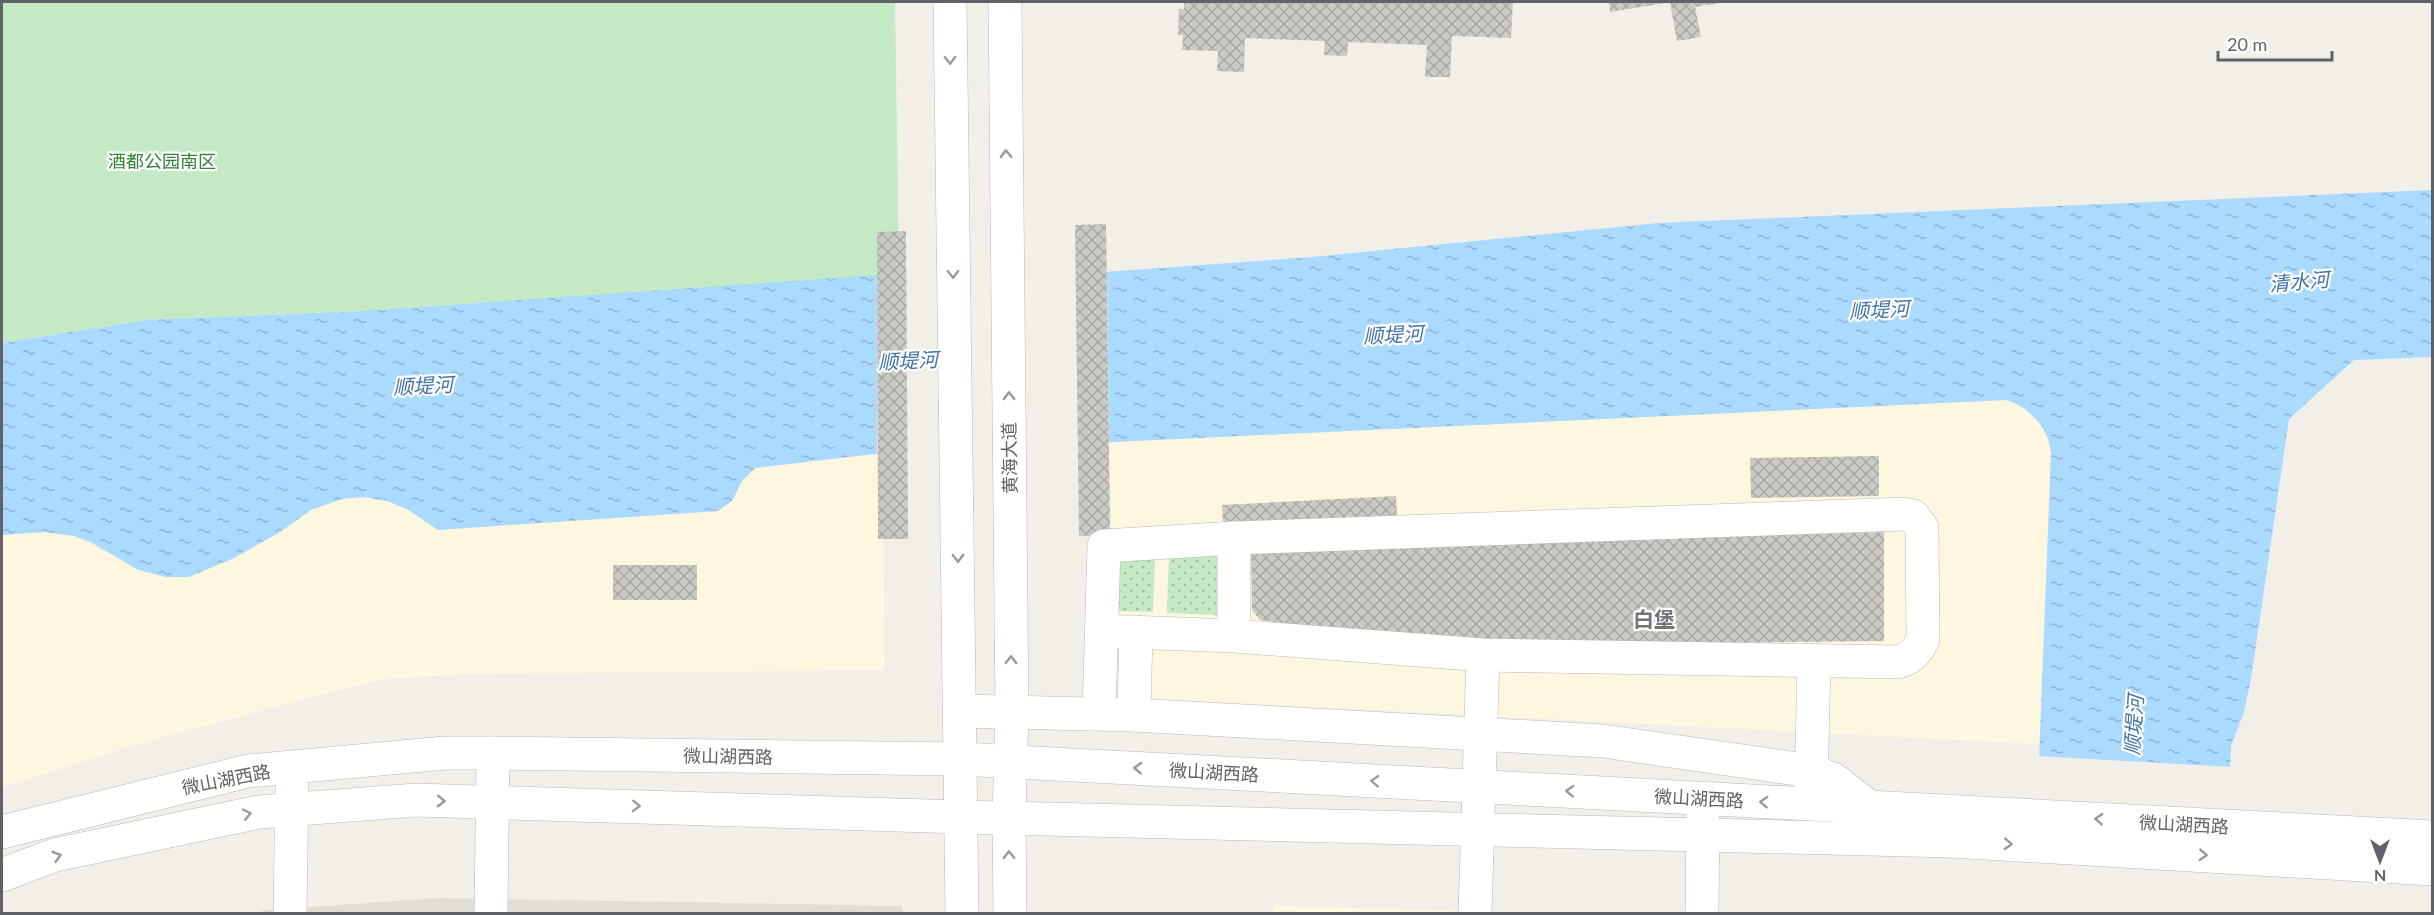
<svg xmlns="http://www.w3.org/2000/svg" width="2434" height="915" font-family="Lato,'Noto Sans SC',sans-serif">
  <style>
    .commercial { fill: #fef7e0 }
    .education { fill: #e1ded6 }
    .grass { fill: url(#grass-dots) }
    .park { fill: #c5e8c5 }
    .water { fill: url(#water-ripples) }
    .pier { fill: #f1efe8 }
    .building { fill: url(#building-cross-hatch) }
    .lines { fill: none; stroke-linecap: round; stroke-linejoin: round }
    .minor-casing { stroke: #b5b8bc; stroke-width: 34 }
    .minor { stroke: #fff; stroke-width: 33 }
    .oneway { stroke: #979a9d }
    .labels { text-anchor: middle; dominant-baseline: central; stroke-width: 4.5; stroke-linejoin: round; paint-order: stroke }
    .park-label { font-size: 18px; fill: #348238; stroke: #fff }
    .street-label { font-size: 18px; fill: #5f6368; stroke: #fff }
    .water-label { font-size: 20px; font-style: italic; fill: #4174aa; stroke: #fff }
    .quarter-label { font-size: 21px; font-weight: bold; fill: #70757a; stroke: #fff }
  </style>
  <defs>
    <pattern id="grass-dots" width="8" height="8" patternUnits="userSpaceOnUse" patternTransform="scale(1.5)"><rect width="8" height="8" fill="#c5e8c5"/><path d="M2 2h.1M6 6h.1" fill="none" stroke="#a3c0a4" stroke-width="1.8" stroke-linecap="round"/></pattern>
    <pattern id="water-ripples" width="26" height="14" patternUnits="userSpaceOnUse" patternTransform="scale(1.5)"><rect width="26" height="14" fill="#aadaff"/><path d="M2 4q2-2 4 0t4 0M15 11q2-2 4 0t4 0" fill="none" stroke="#8eb4d2"/></pattern>
    <pattern id="building-cross-hatch" width="8" height="8" patternUnits="userSpaceOnUse" patternTransform="scale(1.5)"><rect width="8" height="8" fill="#cccac5"/><path d="M0 0l8 8M0 8l8-8" fill="none" stroke="#a9a8a4"/></pattern>
  </defs>
  <rect width="100%" height="100%" fill="#f1efe8"/>
  <g class="commercial">
    <path d="M2005,400L2019,404L2043,427L2050,442L2051,453L2039,744L1116,697L1109,441Z"/>
    <path d="M882,453L885,670L464,674L386,679L331,692L156,739L2,787V535L45,532L74,536L105,552L277,534L311,510L342,499L364,497L387,501L407,509L438,530L718,511L732,501L742,481L755,468Z"/>
    <path d="M1274,906L1460,911V914H1274Z"/>
  </g>
  <path class="education" d="M439,898L902,906L903,913L251,914L267,910Z"/>
  <g class="grass">
    <path d="M1220,555V615L1167,613L1169,556Z"/>
    <path d="M1117,556H1155L1153,612L1116,611Z"/>
  </g>
  <path class="park" d="M2,2H895L899,275L362,311L146,320L2,343Z"/>
  <path class="water" d="M2432,190V357L2354,360L2289,419L2251,679L2244,712L2231,746L2224,913L2039,762L2051,453C2048,427 2030,407 2006,400L882,453L755,468L742,481L732,501L718,511L438,530L407,509L387,501L364,497L342,499L311,510L277,534L234,558L189,577H166L138,570L91,542L74,536L45,532L2,535V343L146,320L362,311L864,276L1105,272L1312,257L1659,223Z"/>
  <g class="pier">
    <path d="M1107,269L1109,444L877,456V273Z"/>
    <path d="M2036,756L2233,767L2227,914H2044Z"/>
  </g>
  <g class="building">
    <path d="M1184,2H1513L1511,38L1452,36L1450,77H1425L1427,45L1348,42L1347,56L1324,55L1325,41L1245,38L1244,72L1217,71L1218,51L1182,50L1183,35H1178L1179,9H1184Z"/>
    <path d="M1609,2H1665V3L1610,12Z"/>
    <path d="M1670,2H1720V3L1695,7L1701,37L1677,41Z"/>
    <path d="M1106,224L1110,535L1079,536L1075,225Z"/>
    <path d="M906,231L908,539H878L877,232Z"/>
    <path d="M1879,456V496L1751,498L1750,458Z"/>
    <path d="M1396,496L1397,516L1223,525L1222,505Z"/>
    <path d="M1884,532V641L1498,646L1392,639L1260,620L1252,610L1251,548Z"/>
    <rect x="613" y="565" width="84" height="35"/>
  </g>
  <g class="lines">
    <defs>
      <g id="minor">
        <path d="M950,2L962,914"/>
        <path d="M1005,2L1012,711L1009,818L1010,914"/>
        <path d="M1101,631L1234,636L1483,655L1898,662C1911,659 1918,651 1923,639L1922,528L1913,516L1904,514L1234,538V636"/>
        <path d="M960,711L1134,715L1603,741L1811,771L1833,779L1869,807"/>
        <path d="M1099,713L1104,546L1234,538"/>
        <path d="M1134,715L1136,632"/>
        <path d="M1811,791L1814,662"/>
        <path d="M2,832L248,771L445,753H493L961,759L2432,837"/>
        <path d="M2,875L55,855L259,812L416,800L961,817L1950,841L2432,869"/>
        <path d="M290,914L292,787"/>
        <path d="M491,914L493,753"/>
        <path d="M1475,914L1483,655"/>
        <path d="M1702,914L1703,812"/>
      </g>
    </defs>
    <use href="#minor" class="minor-casing"/>
    <use href="#minor" class="minor"/>
  </g>
  <defs><path id="oneway-chevron" d="M-2-3.5L2.5 0L-2 3.5" fill="none" stroke-width="1.6" stroke-linecap="round" stroke-linejoin="round" transform="scale(1.5)"/></defs>
  <g class="oneway">
    <use href="#oneway-chevron" transform="translate(950 60) rotate(89)"/>
    <use href="#oneway-chevron" transform="translate(1006 154) rotate(-91)"/>
    <use href="#oneway-chevron" transform="translate(953 274) rotate(89)"/>
    <use href="#oneway-chevron" transform="translate(1009 396) rotate(-91)"/>
    <use href="#oneway-chevron" transform="translate(958 558) rotate(89)"/>
    <use href="#oneway-chevron" transform="translate(1011 660) rotate(-90)"/>
    <use href="#oneway-chevron" transform="translate(1138 768) rotate(-177)"/>
    <use href="#oneway-chevron" transform="translate(1375 781) rotate(-177)"/>
    <use href="#oneway-chevron" transform="translate(1570 791) rotate(-177)"/>
    <use href="#oneway-chevron" transform="translate(441 801) rotate(1)"/>
    <use href="#oneway-chevron" transform="translate(1764 802) rotate(-177)"/>
    <use href="#oneway-chevron" transform="translate(636 806) rotate(2)"/>
    <use href="#oneway-chevron" transform="translate(247 814) rotate(-12)"/>
    <use href="#oneway-chevron" transform="translate(2099 819) rotate(-177)"/>
    <use href="#oneway-chevron" transform="translate(2008 844) rotate(3)"/>
    <use href="#oneway-chevron" transform="translate(1009 855) rotate(-91)"/>
    <use href="#oneway-chevron" transform="translate(2203 855) rotate(3)"/>
    <use href="#oneway-chevron" transform="translate(57 856) rotate(-16)"/>
  </g>
  <g class="labels">
    <g class="park-label">
      <text x="162" y="161">酒都公园南区</text>
    </g>
    <g class="street-label">
      <text transform="translate(1009 458) rotate(-91)">黄海大道</text>
      <text transform="translate(728 756) rotate(1)">微山湖西路</text>
      <text transform="translate(1214 772) rotate(3)">微山湖西路</text>
      <text transform="translate(226 779) rotate(-11)">微山湖西路</text>
      <text transform="translate(1699 798) rotate(3)">微山湖西路</text>
      <text transform="translate(2184 824) rotate(3)">微山湖西路</text>
    </g>
    <g class="water-label">
      <text transform="translate(2299 281) rotate(-5)">清水河</text>
      <text transform="translate(1879 309) rotate(-3)">顺堤河</text>
      <text transform="translate(1393 334) rotate(-3)">顺堤河</text>
      <text transform="translate(908 360) rotate(-3)">顺堤河</text>
      <text transform="translate(423 385) rotate(-3)">顺堤河</text>
      <text transform="translate(2133 725) rotate(-86)">顺堤河</text>
    </g>
    <g class="quarter-label">
      <text x="1654" y="618">白堡</text>
    </g>
  </g>
  <rect width="2434" height="915" fill="none" stroke="#5f6368" stroke-width="6"/>
  <g transform="translate(2380 861) rotate(180)" stroke="#ffffff" stroke-width="4.5" paint-order="stroke">
  <path d="M0-4.5L10 22L0 15L-10 22Z" fill="#5f6368"/>
  <text y="-9" font-size="16" font-weight="bold" text-anchor="middle" fill="#5f6368">N</text>
  </g>
  <path d="M2218 51v9h114v-9" fill="none" stroke="#5f6368" stroke-width="3"/>
  <text x="2227" y="51" font-size="18" fill="#5f6368" stroke="#ffffff" stroke-width="4.5" paint-order="stroke">20 m</text>
</svg>
